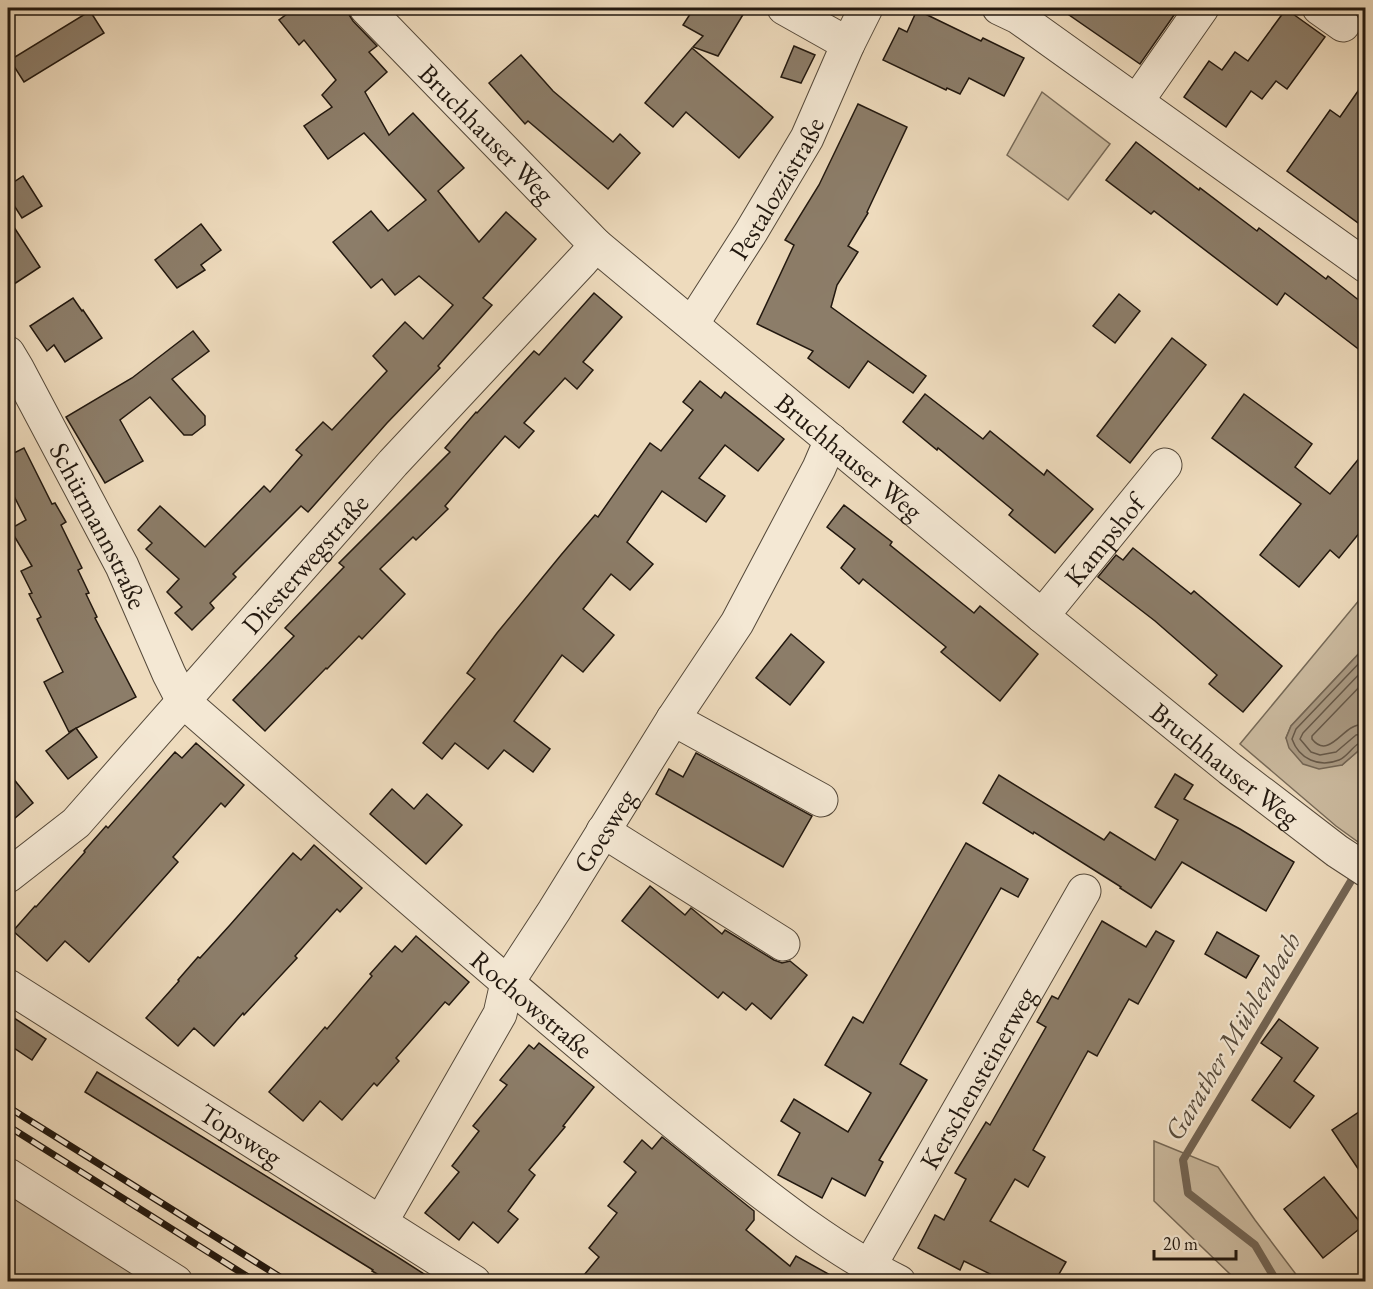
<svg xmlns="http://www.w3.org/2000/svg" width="1373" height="1289" font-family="'EB Garamond',serif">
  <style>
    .green { fill: #cbba9f; stroke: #766957; stroke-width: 1.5 }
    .water { fill: #a99982; stroke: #736554; stroke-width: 1.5 }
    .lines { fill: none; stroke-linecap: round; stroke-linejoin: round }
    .shore { stroke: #665848; stroke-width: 1.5 }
    .stream { stroke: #736554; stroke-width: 8 }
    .building { fill: #8c7d69; stroke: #22180f; stroke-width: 1.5 }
    .minor-casing { stroke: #55493a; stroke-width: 35 }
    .minor { stroke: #f4e8d4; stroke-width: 33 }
    .rail-casing { stroke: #22180f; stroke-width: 7 }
    .rail { stroke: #f4e8d4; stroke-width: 4.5; stroke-dasharray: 14; stroke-linecap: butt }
    .labels { text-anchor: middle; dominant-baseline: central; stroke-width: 4.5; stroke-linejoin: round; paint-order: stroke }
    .street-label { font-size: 27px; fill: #22180f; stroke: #f4e8d4 }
    .water-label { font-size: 28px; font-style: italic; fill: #584c3d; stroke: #f4e8d4 }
  </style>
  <rect width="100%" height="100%" fill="#eedbbd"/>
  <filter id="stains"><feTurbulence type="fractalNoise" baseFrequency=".00333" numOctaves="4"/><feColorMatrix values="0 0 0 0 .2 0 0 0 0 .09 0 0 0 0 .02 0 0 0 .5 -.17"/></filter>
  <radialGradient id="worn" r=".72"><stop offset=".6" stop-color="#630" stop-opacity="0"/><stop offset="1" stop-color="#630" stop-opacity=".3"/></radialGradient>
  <g class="green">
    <path d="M1042,92L1110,144L1068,200L1007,155Z"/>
    <path d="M1365,593V647L1291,726L1286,738L1342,765L1365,745V847L1336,826L1240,744Z"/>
    <path d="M1154,1141L1218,1167L1255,1220L1301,1281H1236L1231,1275L1154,1201Z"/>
    <path d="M8,1193L150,1281H8Z"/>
  </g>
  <path class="water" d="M1365,647V745L1342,765L1319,769L1303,764L1289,748L1286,738L1291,726Z"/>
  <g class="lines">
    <g class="shore">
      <path d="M1366,656L1296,729L1292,739C1299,759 1319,768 1339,760C1349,756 1354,742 1366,741"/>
      <path d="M1366,667L1303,733L1300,739L1311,752L1320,755L1336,752L1356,735L1366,733"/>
      <path d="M1366,680L1312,736V739C1326,757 1339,735 1351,728C1356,725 1360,724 1366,724"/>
    </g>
    <path class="stream" d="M1277,1282L1255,1245L1188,1193L1183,1160L1357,871"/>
  </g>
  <g class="building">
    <path d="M295,8H345L353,21L377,46L369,52L387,72L365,92L389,135L413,113L464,168L438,191L479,242L506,212L536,239L483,298L492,305L438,366L440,368L387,423L308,512L301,506L233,574L236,577L210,603L214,608L192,630L175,613L182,607L167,592L179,579L146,549L152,543L138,530L160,506L205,547L264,486L270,492L302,455L296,450L323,422L332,430L387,371L373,356L405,322L423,339L453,305L419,276L395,295L382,279L371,288L333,242L371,211L388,231L426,200L364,133L328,159L304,126L332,107L322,95L336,80L304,40L299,45L279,20Z"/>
    <path d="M694,8H747L718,56L693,47L703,36L683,25Z"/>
    <path d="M1059,8H1179L1140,64Z"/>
    <path d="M1286,9L1325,37L1287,89L1276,81L1262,99L1251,91L1226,127L1184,97L1209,61L1222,70L1235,52L1248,61Z"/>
    <path d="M917,10L981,41L983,38L1024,58L1004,96L969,78L960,94L947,88L946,90L883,60L899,28L907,32Z"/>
    <path d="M90,11L104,33L24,82L10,60Z"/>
    <path d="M794,46L815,55L801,83L781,77Z"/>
    <path d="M692,48L773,117L739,158L686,112L673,127L645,103Z"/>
    <path d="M521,55L553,91L613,142L620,134L640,153L608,189L528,121L525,124L489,83Z"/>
    <path d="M1365,81V228L1287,171L1330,110L1340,117Z"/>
    <path d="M858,104L907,127L867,212L868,213L848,246L858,252L837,285L831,307L926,376L913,393L868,361L849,388L808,358L813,351L757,324L794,245L785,240L819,185Z"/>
    <path d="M1136,142L1199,190L1200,188L1257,231L1259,228L1326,279L1328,276L1365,305V354L1285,293L1277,305L1154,211L1151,214L1106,180Z"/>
    <path d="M23,176L42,206L22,218L8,196V186Z"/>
    <path d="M8,218L40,267L8,288Z"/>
    <path d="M201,224L221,250L201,265L205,270L177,288L155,260Z"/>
    <path d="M594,293L622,317L583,362L593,370L577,389L565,378L524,423L534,431L519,448L505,436L445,506L448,509L416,540L413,537L380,569L405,594L362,639L359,636L327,669L326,668L265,731L233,700L294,636L285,628L344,567L339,563L450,452L445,448L476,412L477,413L534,351L539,355Z"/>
    <path d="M1119,294L1140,311L1115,343L1093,326Z"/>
    <path d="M73,298L82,311L83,310L102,338L65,362L54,345L47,351L30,326Z"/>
    <path d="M193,331L209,351L172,379L205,416V425L192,435H184L150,397L120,420L143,461L105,483L66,417L132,378Z"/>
    <path d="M1172,338L1206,365L1130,463L1097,436Z"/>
    <path d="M700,381L721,398L725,392L784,439L758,471L725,445L699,478L725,496L706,522L662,491L627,542L653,564L630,590L611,574L583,609L614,635L583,672L562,655L514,721L550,749L533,772L504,750L488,769L455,743L442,759L423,743L475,679L467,673L497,633L561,555L595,515L598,517L650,443L661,451L693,410L683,402Z"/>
    <path d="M925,394L983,439L990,431L1044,475L1047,470L1093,509L1055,553L1009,515L1013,510L938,448L937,450L903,422Z"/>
    <path d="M1244,394L1312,444L1295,467L1330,494L1365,451V526L1339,558L1330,550L1299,587L1260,555L1301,504L1212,438Z"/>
    <path d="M24,448L52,504L55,503L66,522L61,525L82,568L78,570L89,593L86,594L97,617L95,618L136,697L69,732L44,682L63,672L37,619L41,617L29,594L32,593L21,571L32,566L10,529L26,520L8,484V456Z"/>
    <path d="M844,505L892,542L890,545L974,613L980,606L1038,654L1000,701L941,652L946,647L863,579L859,584L841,568L855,549L827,527Z"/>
    <path d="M1133,548L1191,594L1194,591L1282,666L1243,712L1209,684L1217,675L1155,621L1098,577L1116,555L1123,560Z"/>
    <path d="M791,634L824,662L790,705L756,678Z"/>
    <path d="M76,728L97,757L68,779L46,751Z"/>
    <path d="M196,743L244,785L225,807L221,803L173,857L178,862L89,962L65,941L47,961L13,931L35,906L36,907L85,852L84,851L106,826L108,828L175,752L182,758Z"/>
    <path d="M696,753L812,816L783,867L656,794L669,769L683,777Z"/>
    <path d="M8,772L33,803L8,824Z"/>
    <path d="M1175,774L1193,785L1184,799L1240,829L1294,862L1266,911L1182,862L1151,908L1120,888L1121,887L1034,832L1033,834L983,803L999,775L1104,840L1110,832L1155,860L1178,820L1155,807Z"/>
    <path d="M392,789L414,809L427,794L462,825L426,864L370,814Z"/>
    <path d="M966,843L1028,879L1018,897L1001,888L900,1064L927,1080L879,1160L883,1162L865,1196L832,1178L822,1198L778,1175L800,1133L781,1121L794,1099L848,1132L871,1093L825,1065L853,1017L863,1023Z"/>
    <path d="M314,845L362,888L340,912L337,909L295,956L297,958L244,1015L243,1013L214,1046L194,1028L178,1046L146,1018L179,981L178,980L198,957L200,958L230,925L293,853L301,860Z"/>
    <path d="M650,886L685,915L691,908L722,934L725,930L774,960L782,963L790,961L807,975L771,1019L752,1003L746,1010L723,992L718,998L622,921Z"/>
    <path d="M1102,921L1146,947L1156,931L1174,941L1138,1004L1129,999L1097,1056L1088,1051L1033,1150L1045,1157L1028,1187L1015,1179L990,1221L1066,1262L1055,1281H1004L964,1261L960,1270L918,1248L935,1215L944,1220L966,1179L955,1173L986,1122L990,1125L1046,1027L1037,1022L1052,996L1058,999Z"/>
    <path d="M1217,932L1259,956L1246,978L1205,954Z"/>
    <path d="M416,936L469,982L449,1005L445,1002L396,1058L399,1061L377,1086L374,1083L342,1120L320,1101L303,1121L269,1092L325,1027L327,1029L372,976L370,974L395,946L402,952Z"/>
    <path d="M8,1014L46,1039L32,1060L8,1044Z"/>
    <path d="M1279,1019L1318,1048L1294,1081L1314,1096L1290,1128L1252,1100L1282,1058L1261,1043Z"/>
    <path d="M539,1043L594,1087L563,1126L565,1127L529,1170L535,1175L508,1211L518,1219L498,1243L473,1222L459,1240L425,1213L459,1172L452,1166L479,1131L473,1126L507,1085L500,1080L529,1045L534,1049Z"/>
    <path d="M97,1072L396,1256L435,1281H389L372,1271L373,1270L85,1092Z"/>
    <path d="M1365,1108V1179L1332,1130Z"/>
    <path d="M662,1137L754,1211V1220L746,1230L790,1266L796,1256L841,1281H579L599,1257L589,1248L617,1213L608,1206L636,1172L624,1162L642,1140L652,1149Z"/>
    <path d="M1324,1177L1363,1226L1323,1258L1284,1209Z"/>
  </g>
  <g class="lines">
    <defs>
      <g id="minor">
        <path id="s1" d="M366,8L596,245L1042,616L1230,769L1337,851L1366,870"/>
        <path d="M784,8L848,44"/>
        <path d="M999,8L1018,17L1366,266"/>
        <path d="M1319,8L1343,25"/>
        <path d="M1137,101L1202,8"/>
        <path id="s2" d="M692,324L751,232L807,138L848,44L866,8"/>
        <path id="s3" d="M8,353L17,368L122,566L169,674L183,701C322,822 460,944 601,1062C640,1095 679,1127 719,1159C776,1204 834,1250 899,1282"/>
        <path id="s4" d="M1042,616L1165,465"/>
        <path d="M673,719L821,800"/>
        <path d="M603,831L783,944"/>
        <path id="s5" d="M8,876L76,823L393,463L582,261L596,245"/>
        <path id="s6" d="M8,986L474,1282"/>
        <path d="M8,1175L176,1282"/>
        <path id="s7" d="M381,1222L500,1014L507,983L554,911L673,719L737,623L819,468L831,440"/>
        <path id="s8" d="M869,1267L1084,891"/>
      </g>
    </defs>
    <use href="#minor" class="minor-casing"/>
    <use href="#minor" class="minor"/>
    <defs>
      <g id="rail">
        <path d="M8,1107L288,1282"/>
        <path d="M8,1126L256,1282"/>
      </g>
    </defs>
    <use href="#rail" class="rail-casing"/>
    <use href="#rail" class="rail"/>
  </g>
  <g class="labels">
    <g class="street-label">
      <text stroke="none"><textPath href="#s1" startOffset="174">Bruchhauser Weg</textPath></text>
      <text stroke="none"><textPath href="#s2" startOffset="160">Pestalozzistraße</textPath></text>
      <text stroke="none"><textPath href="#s1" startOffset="660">Bruchhauser Weg</textPath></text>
      <text stroke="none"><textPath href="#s3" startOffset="195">Schürmannstraße</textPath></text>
      <text stroke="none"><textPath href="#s4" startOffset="98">Kampshof</textPath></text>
      <text stroke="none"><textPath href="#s5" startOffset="432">Diesterwegstraße</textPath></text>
      <text stroke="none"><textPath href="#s1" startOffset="1146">Bruchhauser Weg</textPath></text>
      <text stroke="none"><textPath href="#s7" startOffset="452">Goesweg</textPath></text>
      <text stroke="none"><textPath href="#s3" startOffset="852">Rochowstraße</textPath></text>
      <text stroke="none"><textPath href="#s8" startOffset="218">Kerschensteinerweg</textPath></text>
      <text stroke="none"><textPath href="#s6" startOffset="276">Topsweg</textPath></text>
    </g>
    <g class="water-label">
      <text transform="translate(1232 1036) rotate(-59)">Garather Mühlenbach</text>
    </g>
  </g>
  <rect width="1373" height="1289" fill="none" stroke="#eedbbd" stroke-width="30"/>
  <rect x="9" y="9" width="1355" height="1271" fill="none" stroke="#22180f" stroke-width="3"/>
  <rect x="15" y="15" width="1343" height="1259" fill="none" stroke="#22180f" stroke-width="1.5"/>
  <path d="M1154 1250v9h82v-9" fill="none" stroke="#22180f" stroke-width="3"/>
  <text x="1163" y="1250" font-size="18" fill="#22180f" stroke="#f4e8d4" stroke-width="4.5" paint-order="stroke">20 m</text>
  <rect width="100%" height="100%" filter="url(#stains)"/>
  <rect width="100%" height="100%" fill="url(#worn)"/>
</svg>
